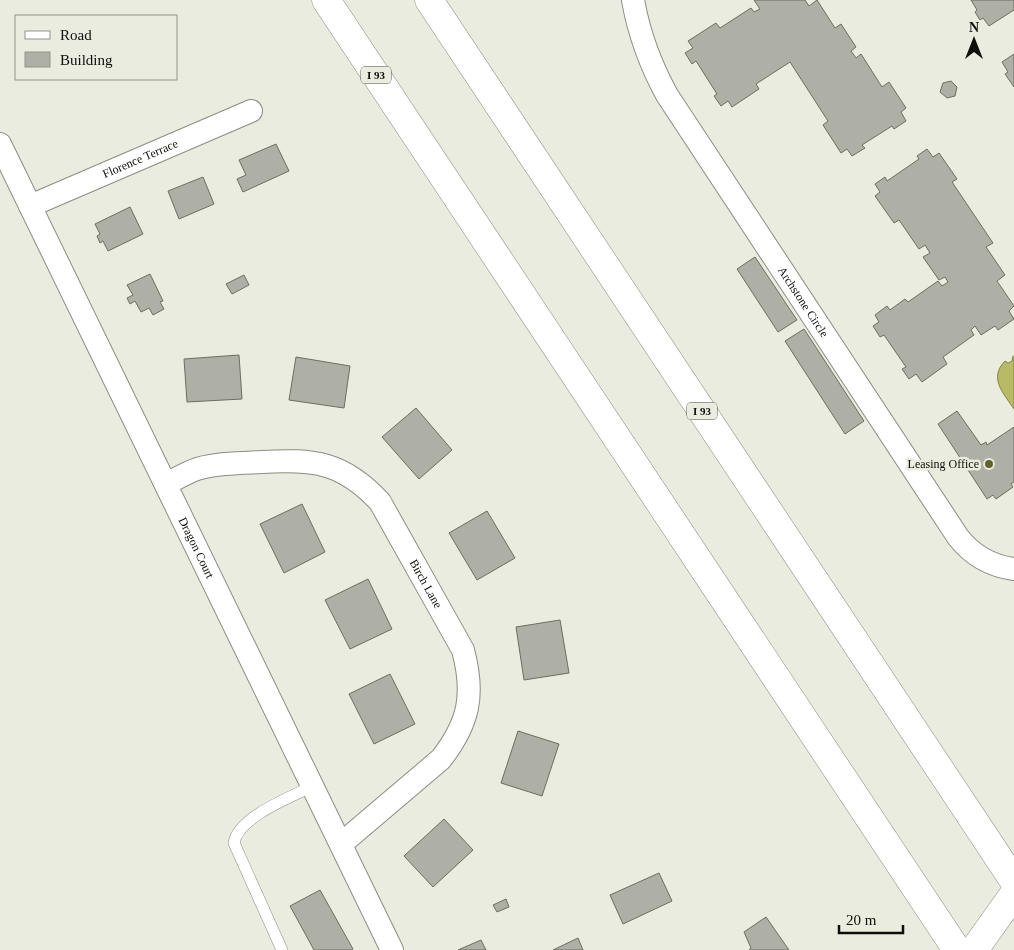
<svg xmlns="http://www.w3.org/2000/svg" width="1014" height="950" font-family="Georgia,serif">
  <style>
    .water { fill: #b8ba65; stroke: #858649 }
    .building { fill: #afb0a5; stroke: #6c6d63 }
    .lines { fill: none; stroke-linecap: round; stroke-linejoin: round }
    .service-casing { stroke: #8c8c82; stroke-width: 12 }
    .minor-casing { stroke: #8c8c82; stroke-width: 24 }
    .secondary-casing { stroke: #8c8c82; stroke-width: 29 }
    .motorway-casing { stroke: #8c8c82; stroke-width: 29 }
    .service { stroke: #fff; stroke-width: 11 }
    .minor { stroke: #fff; stroke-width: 22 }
    .secondary { stroke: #fff; stroke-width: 28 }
    .motorway { stroke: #fff; stroke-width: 28 }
    .poi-dot { fill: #60612f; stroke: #ebece0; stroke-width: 2 }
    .labels { text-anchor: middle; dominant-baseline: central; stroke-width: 5; stroke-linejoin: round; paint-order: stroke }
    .shield { fill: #ebece0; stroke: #50504a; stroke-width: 1 }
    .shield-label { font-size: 11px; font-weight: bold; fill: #0d0d09 }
    .street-label { font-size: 12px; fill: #0d0d09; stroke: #ebece0 }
    .poi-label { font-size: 12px; fill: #0d0d09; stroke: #ebece0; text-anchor: end }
  </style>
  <rect width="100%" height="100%" fill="#ebece0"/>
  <path class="water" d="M1013,356H1014V409C1004,394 988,378 1005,361L1008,363L1012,361Z"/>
  <g class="building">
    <path d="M754,0H805L809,6L817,0L835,28L841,24L856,47L851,51L856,58L861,54L882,87L889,82L906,108L901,112L906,121L894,129L892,126L862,145L865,148L852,156L847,149L841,153L823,125L828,121L790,62L756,84L759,89L732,107L728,101L721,106L714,96L717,94L696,61L692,64L685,53L693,48L688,41L716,23L720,28L751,8L754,12L760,9Z"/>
    <path d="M971,0H1014V10L989,26L983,18L980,20L975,12L977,10Z"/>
    <path d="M1014,54V87L1005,74L1008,72L1002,62Z"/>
    <path d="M951,81L957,87L955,96L947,98L940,92L943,83Z"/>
    <path d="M276,144L289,171L243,192L237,179L246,175L239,160Z"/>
    <path d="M927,149L933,157L939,153L957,179L952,182L993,243L986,247L1005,275L997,281L1014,306L1009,311L1014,319L998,330L995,326L981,335L975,326L971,330L974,335L943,357L947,364L922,382L916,374L909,379L902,369L906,367L884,335L880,337L873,326L879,322L875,315L887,306L890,310L905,299L908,302L938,281L942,286L948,282L945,277L939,280L923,257L930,253L925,245L919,249L899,220L894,223L875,196L880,192L875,184L885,177L887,181L919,159L917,156Z"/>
    <path d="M203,177L214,204L179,219L168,191Z"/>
    <path d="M130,207L143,234L108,251L103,241L100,243L97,236L100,234L95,224Z"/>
    <path d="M755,257L797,320L778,332L737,269Z"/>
    <path d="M150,274L163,301L160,302L164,309L153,315L149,308L141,312L135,301L130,304L127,298L133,295L127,285Z"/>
    <path d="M244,275L249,285L232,294L226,284Z"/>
    <path d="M804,329L864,421L845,434L785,341Z"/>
    <path d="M239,355L242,399L187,402L184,359Z"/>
    <path d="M296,357L350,366L344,408L289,400Z"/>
    <path d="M416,408L452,450L419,479L382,437Z"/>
    <path d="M957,411L981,445L986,442L987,445L1014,427V482L1011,484L1013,487L996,499L993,495L987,499L938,424Z"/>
    <path d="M302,504L325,552L284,573L260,524Z"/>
    <path d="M487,511L515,558L477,580L449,533Z"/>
    <path d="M368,579L392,629L350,649L325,600Z"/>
    <path d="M560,620L569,673L524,680L516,627Z"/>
    <path d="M390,674L415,724L374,744L349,694Z"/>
    <path d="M518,731L559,744L542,796L501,783Z"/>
    <path d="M444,819L473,850L433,887L404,856Z"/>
    <path d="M659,873L672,901L623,924L610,895Z"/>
    <path d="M320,890L353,949L351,950H314L290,906Z"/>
    <path d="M506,899L509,907L497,912L493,905Z"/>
    <path d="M766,917L789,950H749L751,948L744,932Z"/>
    <path d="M578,938L583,950H553Z"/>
    <path d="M481,940L486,950H458Z"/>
  </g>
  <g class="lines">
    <defs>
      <path id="service" d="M282,950L234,843C238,817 291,797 313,786"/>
      <g id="minor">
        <path id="s1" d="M633,0C639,34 650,64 667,95L958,537C972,555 991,566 1014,569"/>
        <path id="s2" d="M0,144L392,950"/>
        <path id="s3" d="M30,206L251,111"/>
        <path id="s4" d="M166,484C176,479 186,473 197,469C218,463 240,463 262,462C314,459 343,462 380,502L463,650C475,695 469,723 441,759L341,844"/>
      </g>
      <path id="secondary" d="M974,950L1014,894"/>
      <g id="motorway">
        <path d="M326,0L957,950"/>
        <path d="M429,0L1014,881"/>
      </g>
    </defs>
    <use href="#service" class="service-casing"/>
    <use href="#minor" class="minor-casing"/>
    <use href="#secondary" class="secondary-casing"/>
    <use href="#motorway" class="motorway-casing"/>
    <use href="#service" class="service"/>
    <use href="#minor" class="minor"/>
    <use href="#secondary" class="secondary"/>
    <use href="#motorway" class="motorway"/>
  </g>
  <circle class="poi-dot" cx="989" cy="464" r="5"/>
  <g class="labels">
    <g class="shield">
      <rect x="361" y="66.5" width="30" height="17" rx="4"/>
      <rect x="687" y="402.5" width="30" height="17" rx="4"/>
    </g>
    <g class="shield-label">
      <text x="376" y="75">I 93</text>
      <text x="702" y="411">I 93</text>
    </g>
    <g class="street-label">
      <text stroke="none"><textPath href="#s3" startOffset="120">Florence Terrace</textPath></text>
      <text stroke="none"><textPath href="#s1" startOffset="349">Archstone Circle</textPath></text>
      <text stroke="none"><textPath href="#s2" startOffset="449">Dragon Court</textPath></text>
      <text stroke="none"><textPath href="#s4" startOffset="324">Birch Lane</textPath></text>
    </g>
    <g class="poi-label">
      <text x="979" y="464">Leasing Office</text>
    </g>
  </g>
  <rect x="15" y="15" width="162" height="65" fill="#ebece0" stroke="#92938a"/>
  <rect x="25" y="31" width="25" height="8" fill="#ffffff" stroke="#92938a"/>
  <text x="60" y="40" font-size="15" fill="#0d0d09">Road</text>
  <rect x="25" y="52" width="25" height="15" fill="#afb0a5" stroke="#92938a"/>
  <text x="60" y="65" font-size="15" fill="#0d0d09">Building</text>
  <g transform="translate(974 40)" stroke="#ebece0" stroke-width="4" paint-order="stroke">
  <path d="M0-4L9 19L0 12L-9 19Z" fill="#0d0d09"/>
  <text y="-8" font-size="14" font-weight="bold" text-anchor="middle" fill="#0d0d09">N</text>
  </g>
  <path d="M839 925v8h64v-8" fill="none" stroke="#0d0d09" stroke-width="2.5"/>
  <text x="846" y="925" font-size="15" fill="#0d0d09" stroke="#ebece0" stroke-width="4" paint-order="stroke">20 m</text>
</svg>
